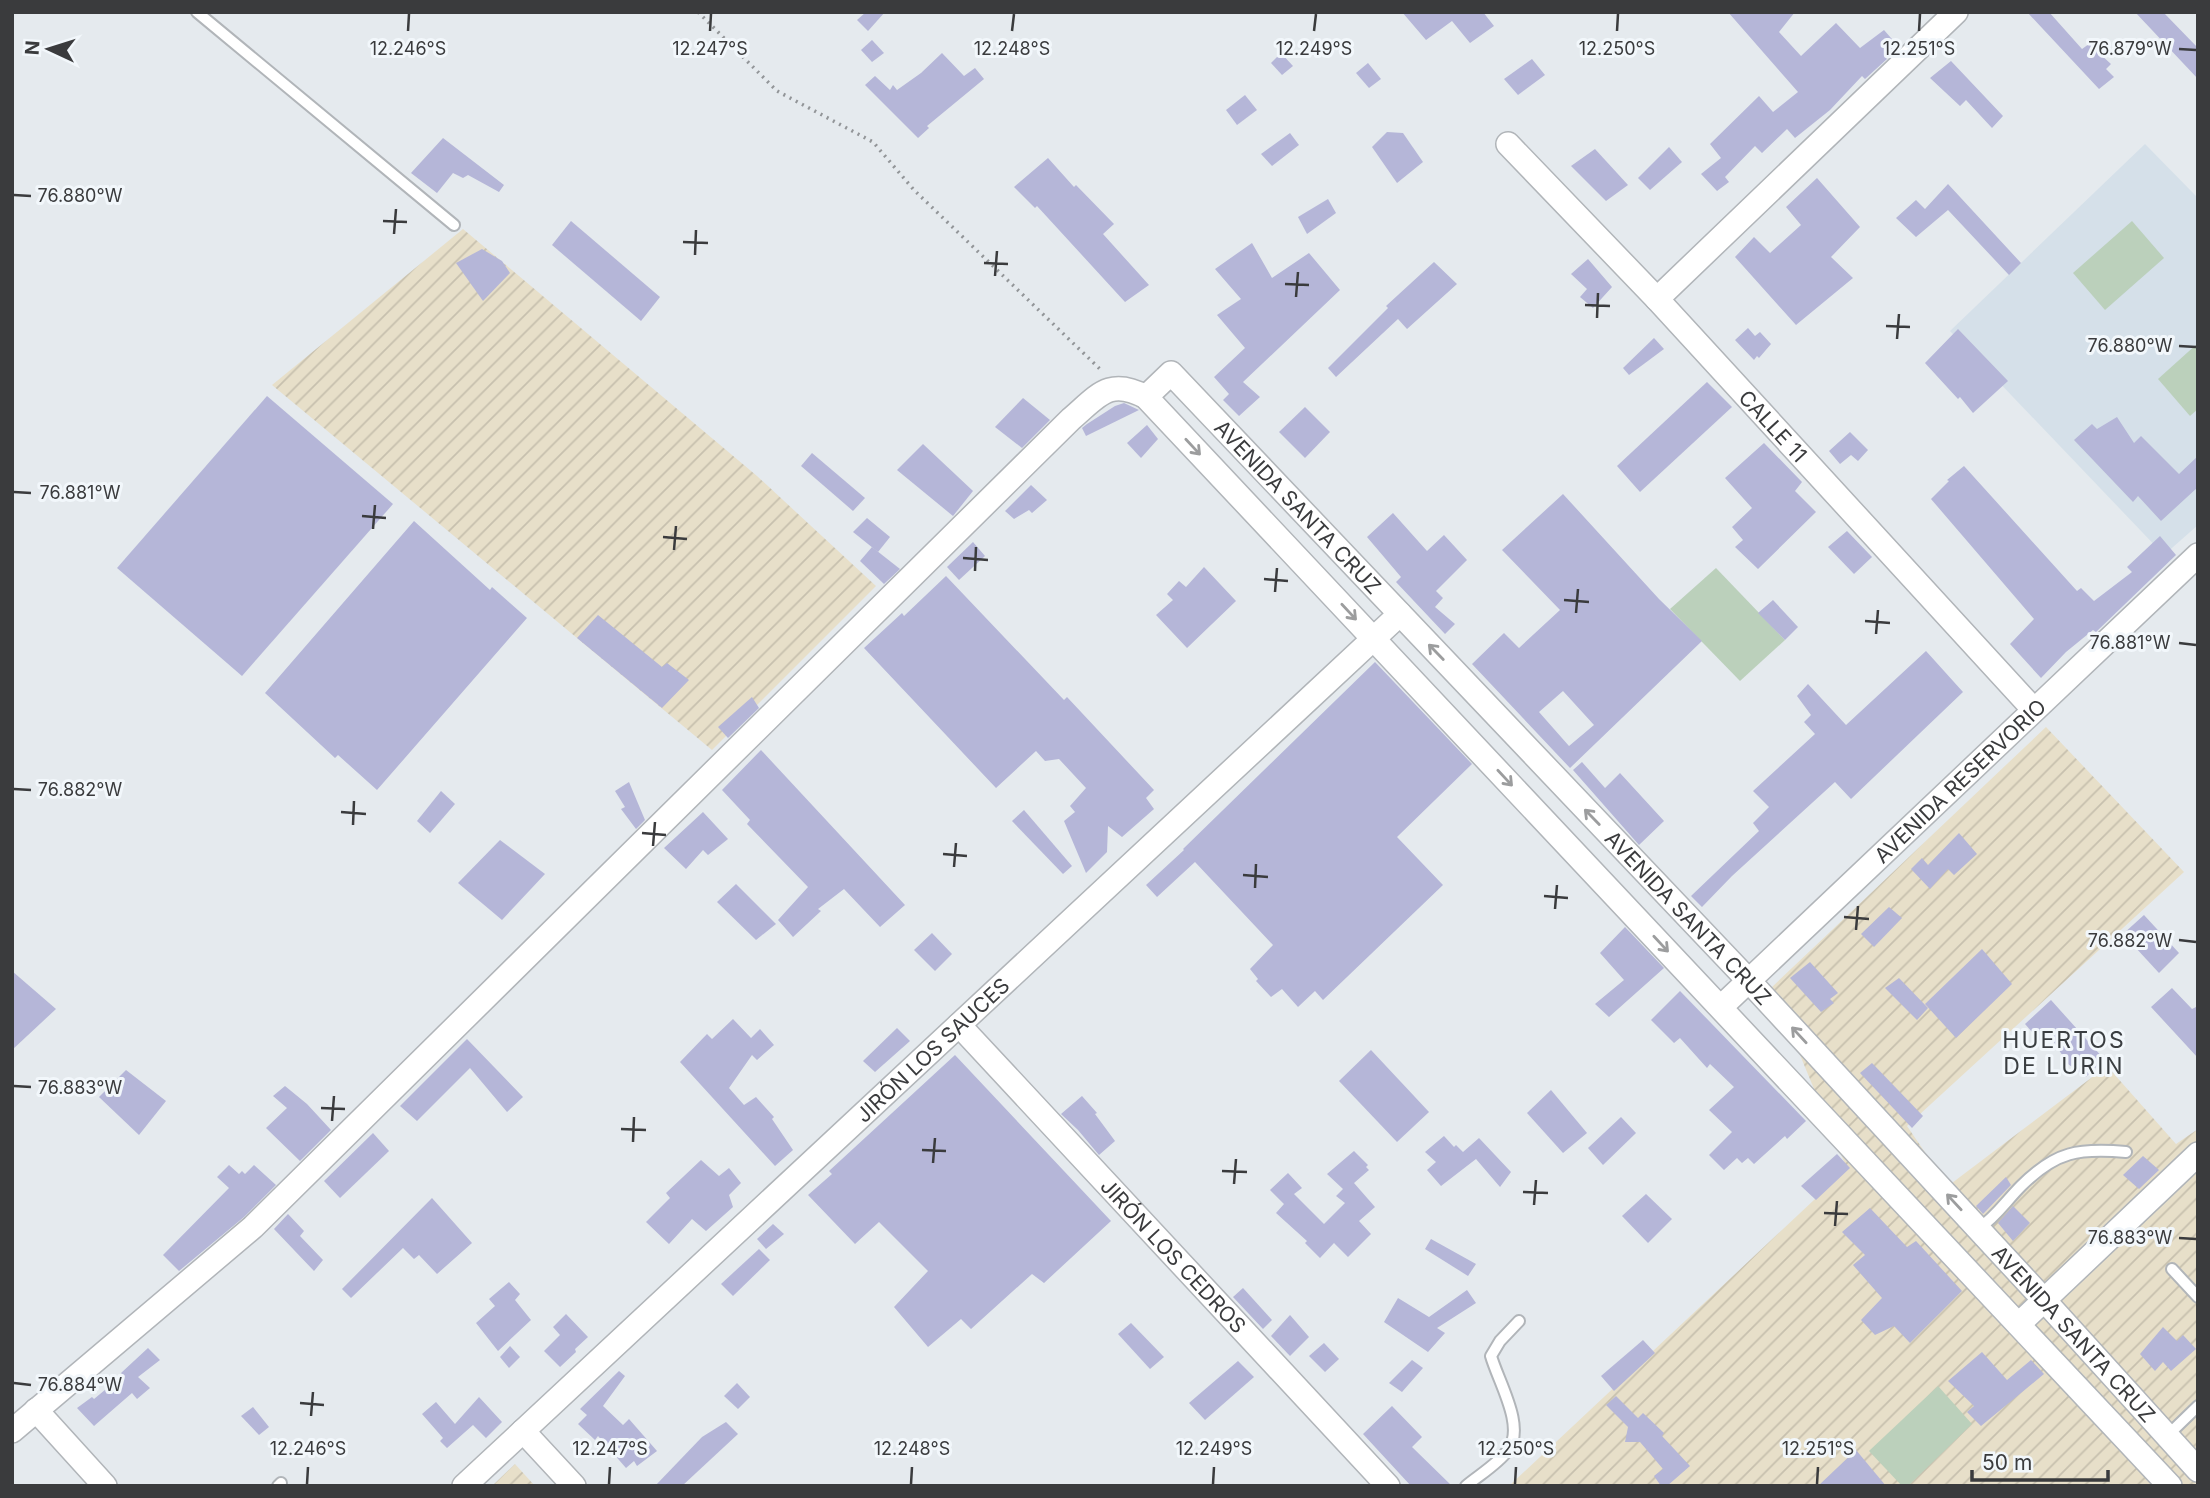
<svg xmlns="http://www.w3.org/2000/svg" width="2210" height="1498" font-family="Inter,sans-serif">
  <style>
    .built { fill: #d5e0e9 }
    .industrial { fill: url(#industrial-furrows) }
    .pitch { fill: #bbd0bb }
    .building { fill: #b5b6d8; fill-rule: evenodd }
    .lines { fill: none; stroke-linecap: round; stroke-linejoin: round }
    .lane-casing { stroke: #b1b5b9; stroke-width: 14 }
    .street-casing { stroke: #b1b5b9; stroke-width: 26 }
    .path { stroke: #929598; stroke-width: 3.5; stroke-dasharray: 2 5; stroke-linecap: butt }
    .lane { stroke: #fff; stroke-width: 10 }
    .street { stroke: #fff; stroke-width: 23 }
    .oneway { stroke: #9c9d9e }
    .ticks { fill: none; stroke: #3a3b3d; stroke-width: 2.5 }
    .labels { text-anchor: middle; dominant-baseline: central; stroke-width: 6; stroke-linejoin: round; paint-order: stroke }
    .street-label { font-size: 21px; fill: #3a3b3d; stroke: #f2f7fb }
    .neighbourhood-label { font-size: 23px; letter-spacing: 2px; fill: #3a3e41; stroke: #f2f7fb }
    .ticks-label { font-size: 18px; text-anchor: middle; fill: #3a3b3d; stroke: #f2f7fb; stroke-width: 6; stroke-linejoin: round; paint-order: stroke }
  </style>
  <defs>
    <pattern id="industrial-furrows" width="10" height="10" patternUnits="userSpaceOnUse" patternTransform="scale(1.75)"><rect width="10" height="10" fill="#e7dfc9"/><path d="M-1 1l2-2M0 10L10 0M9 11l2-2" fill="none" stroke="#c7c0ae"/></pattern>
  </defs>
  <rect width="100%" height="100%" fill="#e5eaee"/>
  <path class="built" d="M2145,144L2198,198V525L2164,555L1950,331Z"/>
  <g class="industrial">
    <path d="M463,229L757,476L876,586L712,750L272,385Z"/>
    <path d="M2046,727L2184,872L1907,1126L1948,1186L2107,1066L2176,1144L2198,1129V1486H1509L1847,1169L1772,987Z"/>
    <path d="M515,1464L535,1486H492Z"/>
  </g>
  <g class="pitch">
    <path d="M2132,221L2164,258L2105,310L2073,273Z"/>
    <path d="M2198,343V409L2190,416L2158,379Z"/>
    <path d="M1716,568L1785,640L1740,681L1670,609Z"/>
    <path d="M1938,1386L1972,1424L1908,1486H1902L1869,1451Z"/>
  </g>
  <g class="building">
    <path d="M866,12H885L868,31L857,20Z"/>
    <path d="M1402,12H1483L1494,26L1470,43L1452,21L1426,40Z"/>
    <path d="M1728,12H1795L1779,32L1801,56L1836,23L1860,48L1884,30L1898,46L1885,57L1887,59L1865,79L1862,76L1830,110L1795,138L1787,129L1762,153L1755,146L1725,177L1729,182L1717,191L1701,174L1721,158L1710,144L1759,96L1773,112L1798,92Z"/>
    <path d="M2027,12H2049L2082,49L2089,44L2111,64L2106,69L2114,77L2099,89Z"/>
    <path d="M2135,12H2163L2198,48V79Z"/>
    <path d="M872,40L884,53L872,62L861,50Z"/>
    <path d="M942,53L964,76L975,68L984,79L927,126L929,128L918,138L865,85L875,76L890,90L893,85L897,90L921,73Z"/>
    <path d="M1281,53L1293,66L1282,75L1271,63Z"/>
    <path d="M1532,59L1545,75L1518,95L1504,79Z"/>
    <path d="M1951,61L2003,116L1992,128L1966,100L1960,106L1930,78Z"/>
    <path d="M1368,63L1381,79L1369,88L1356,73Z"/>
    <path d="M1245,95L1257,110L1237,125L1226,110Z"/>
    <path d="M1387,132L1403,133L1423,162L1397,183L1372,147Z"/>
    <path d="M1290,133L1299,145L1272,166L1261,154Z"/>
    <path d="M443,138L504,185L499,192L468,175L463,178L453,173L437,193L411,173Z"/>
    <path d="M1669,147L1682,162L1650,190L1638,178Z"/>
    <path d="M1595,149L1628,185L1606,201L1571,166Z"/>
    <path d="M1048,158L1074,187L1076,185L1114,224L1103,234L1149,285L1125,302L1037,206L1035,208L1014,187Z"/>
    <path d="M1817,178L1860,227L1831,257L1853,278L1796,325L1735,257L1754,237L1770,253L1801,225L1786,207Z"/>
    <path d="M1948,184L2021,263L2009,275L1948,210L1916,237L1896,218L1916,200L1925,209Z"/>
    <path d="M1328,199L1336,213L1307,234L1298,217Z"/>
    <path d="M571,221L660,297L641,321L552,245Z"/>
    <path d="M1252,243L1272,278L1309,253L1340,290L1243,382L1260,397L1239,416L1223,400L1229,394L1214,377L1245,348L1217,315L1241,299L1215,269Z"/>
    <path d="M482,249L502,261L510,273L483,301L456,263Z"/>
    <path d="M1588,259L1612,287L1593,308L1580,297L1587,289L1571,274Z"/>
    <path d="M1434,262L1457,284L1407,329L1398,319L1336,377L1328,368L1388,308L1386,306Z"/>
    <path d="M1748,328L1755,336L1760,332L1771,344L1759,358L1757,356L1754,360L1735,340Z"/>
    <path d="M1958,329L2008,381L1973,413L1960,397L1958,399L1925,363Z"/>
    <path d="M1654,338L1664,349L1629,375L1623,368Z"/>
    <path d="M1707,382L1732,407L1640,492L1617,466Z"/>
    <path d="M267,396L393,504L242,676L117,568Z"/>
    <path d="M1023,398L1050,420L1022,448L995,427Z"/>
    <path d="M1124,403L1139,410L1086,436L1082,428L1087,424L1115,406Z"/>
    <path d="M1305,407L1330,432L1305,458L1279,432Z"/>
    <path d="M2117,417L2134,443L2141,436L2179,474L2198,456V487L2161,521L2138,496L2133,502L2074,440L2092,424L2097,429Z"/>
    <path d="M1147,425L1158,439L1141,458L1127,443Z"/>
    <path d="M1850,432L1868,450L1858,461L1851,455L1840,464L1829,451Z"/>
    <path d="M1764,443L1802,482L1795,491L1816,512L1758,569L1735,547L1743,540L1732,527L1752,508L1725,478Z"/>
    <path d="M923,444L973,491L953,516L897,470Z"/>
    <path d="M812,453L865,498L853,511L801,466Z"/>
    <path d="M1964,466L2077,591L2081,588L2094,601L2132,572L2127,567L2160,536L2176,555L2096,632L2093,630L2066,652L2041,678L2010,644L2034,619L1931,499L1949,481L1947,480Z"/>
    <path d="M1031,485L1047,500L1032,513L1029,510L1014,519L1005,511Z"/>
    <path d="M1563,494L1659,599L1702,641L1570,768L1472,664L1504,633L1519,648L1560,610L1502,550ZM1563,691L1594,725L1569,746L1539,712Z"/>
    <path d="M1393,513L1427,551L1444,535L1467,560L1436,591L1443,598L1435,607L1455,624L1445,634L1396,582L1401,577L1367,537Z"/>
    <path d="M867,518L890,537L878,552L853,532Z"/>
    <path d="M414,521L490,590L492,587L527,618L377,790L338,755L335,758L265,693Z"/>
    <path d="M1847,531L1872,557L1854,574L1828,547Z"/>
    <path d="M973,542L985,556L959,580L947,567Z"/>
    <path d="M872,547L900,569L884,584L860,561Z"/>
    <path d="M1204,567L1236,601L1187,648L1156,615L1173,600L1167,594L1179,581L1186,587Z"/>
    <path d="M946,576L1064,700L1067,697L1154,790L1146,798L1154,809L1122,837L1108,826L1107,852L1086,873L1064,821L1075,812L1070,806L1086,788L1059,759L1045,761L1036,751L996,788L864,648L902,613L904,616Z"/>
    <path d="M1773,600L1798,627L1785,640L1758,613Z"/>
    <path d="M598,615L662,667L667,663L689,680L662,708L577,638Z"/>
    <path d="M1926,651L1963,692L1851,799L1835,782L1732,876L1702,907L1691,896L1759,831L1753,823L1769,807L1753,791L1815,734L1804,722L1811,715L1797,696L1808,684L1846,725Z"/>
    <path d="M1375,662L1472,764L1397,837L1443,885L1323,1000L1315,991L1298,1007L1282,989L1271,997L1256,981L1258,979L1250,969L1273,945L1195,862L1157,897L1146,885L1184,850L1183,849Z"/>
    <path d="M752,697L759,708L728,738L718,727Z"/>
    <path d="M761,750L905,905L880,927L844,889L818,909L821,911L793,937L778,920L808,887L747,824L750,820L722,790Z"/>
    <path d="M1582,762L1605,788L1620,773L1664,821L1639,845L1573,770Z"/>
    <path d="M629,782L645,820L636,829L621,809L625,807L615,791Z"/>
    <path d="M441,791L455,804L430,833L417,821Z"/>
    <path d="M1024,810L1072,866L1063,874L1012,821Z"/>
    <path d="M703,812L728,839L708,855L703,850L686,869L664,848Z"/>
    <path d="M1959,833L1977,854L1954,875L1948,869L1930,889L1911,869L1922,858L1928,865Z"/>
    <path d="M500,840L545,874L502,920L458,883Z"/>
    <path d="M736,884L776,924L756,940L717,902Z"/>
    <path d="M1889,907L1902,918L1874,947L1861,934Z"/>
    <path d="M2144,915L2179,953L2159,973L2123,934Z"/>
    <path d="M1625,927L1664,968L1609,1017L1595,1004L1624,980L1600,953Z"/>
    <path d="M932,933L952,954L935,971L914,950Z"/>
    <path d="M1982,949L2012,984L1956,1038L1925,1004Z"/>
    <path d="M1810,962L1838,993L1830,999L1834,1003L1821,1012L1790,978Z"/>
    <path d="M12,971L56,1009L12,1050Z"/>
    <path d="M1899,978L1928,1008L1917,1020L1885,988Z"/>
    <path d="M2172,988L2192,1009L2198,1006V1058L2151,1007Z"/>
    <path d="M1680,991L1806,1121L1787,1139L1785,1136L1754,1164L1748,1158L1742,1163L1737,1158L1724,1170L1709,1155L1732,1132L1709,1110L1734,1087L1710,1064L1707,1068L1680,1038L1674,1043L1651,1020Z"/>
    <path d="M2051,1000L2104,1059L2086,1077L2068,1064L2048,1033L2040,1041L2025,1024Z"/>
    <path d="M733,1019L751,1038L760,1029L774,1045L757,1060L752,1055L729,1088L744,1105L756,1097L774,1117L772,1119L793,1150L775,1166L680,1062L707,1034L712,1039Z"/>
    <path d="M897,1028L910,1041L875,1072L863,1061Z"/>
    <path d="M467,1039L523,1097L507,1112L470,1068L417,1121L400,1106Z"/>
    <path d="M1371,1050L1429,1112L1397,1142L1339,1081Z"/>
    <path d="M955,1055L1111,1221L1044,1283L1032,1274L971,1329L961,1319L928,1347L894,1307L928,1271L879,1222L855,1244L808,1195L832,1174L829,1171Z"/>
    <path d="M1872,1063L1923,1116L1912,1128L1860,1073Z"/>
    <path d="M126,1070L166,1101L139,1135L99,1097Z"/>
    <path d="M285,1086L307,1104L331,1130L300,1161L266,1128L287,1108L273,1096Z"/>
    <path d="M1551,1090L1587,1133L1563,1153L1527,1113Z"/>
    <path d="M1082,1096L1097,1113L1095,1114L1115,1141L1099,1155L1078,1130L1061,1114Z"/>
    <path d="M1621,1117L1636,1133L1603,1165L1588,1148Z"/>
    <path d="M373,1133L389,1151L340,1198L324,1181Z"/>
    <path d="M1444,1136L1454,1147L1456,1145L1463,1152L1479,1138L1511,1172L1500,1187L1476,1159L1441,1186L1427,1170L1436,1162L1425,1152Z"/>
    <path d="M1354,1151L1368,1165L1366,1167L1369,1170L1354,1183L1375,1207L1359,1221L1371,1234L1348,1257L1334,1243L1320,1258L1305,1243L1307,1241L1276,1213L1284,1204L1270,1190L1288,1173L1302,1188L1294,1194L1324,1224L1345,1203L1336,1196L1343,1189L1327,1174Z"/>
    <path d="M1837,1154L1850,1168L1816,1200L1801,1186Z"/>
    <path d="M2143,1156L2159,1170L2139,1189L2123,1175Z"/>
    <path d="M701,1160L719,1176L729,1168L741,1183L729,1195L733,1207L706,1231L692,1219L669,1244L646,1222L670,1198L666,1193Z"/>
    <path d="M229,1165L239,1174L242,1171L245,1174L254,1165L276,1185L244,1217L179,1271L163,1255L229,1188L217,1177Z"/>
    <path d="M2006,1177L2011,1185L1983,1214L1976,1206Z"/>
    <path d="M1646,1194L1672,1219L1648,1243L1622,1216Z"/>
    <path d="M432,1198L472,1243L437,1274L419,1255L414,1259L403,1248L351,1298L342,1289Z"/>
    <path d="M2013,1206L2030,1223L2013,1241L1998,1223Z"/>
    <path d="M1870,1208L1907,1247L1916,1241L1962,1291L1910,1343L1894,1326L1875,1335L1861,1320L1882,1298L1853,1265L1865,1255L1842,1232Z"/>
    <path d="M288,1214L304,1231L300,1236L323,1260L314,1271L274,1229Z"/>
    <path d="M773,1224L784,1234L766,1249L757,1239Z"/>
    <path d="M1431,1239L1476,1264L1468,1276L1425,1249Z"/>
    <path d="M759,1249L770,1260L733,1296L721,1284Z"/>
    <path d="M509,1282L520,1294L515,1300L531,1320L498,1351L476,1323L495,1306L489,1299Z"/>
    <path d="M1243,1288L1272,1320L1263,1329L1233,1297Z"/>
    <path d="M1467,1290L1476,1303L1437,1328L1445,1333L1428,1352L1384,1322L1398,1298L1429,1317Z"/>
    <path d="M566,1314L588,1337L575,1349L576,1352L560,1367L544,1351L560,1335L553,1327Z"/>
    <path d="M1290,1315L1309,1337L1290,1356L1271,1336Z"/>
    <path d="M1131,1323L1164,1357L1150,1369L1118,1334Z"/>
    <path d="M2163,1327L2177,1341L2183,1335L2196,1349L2171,1371L2163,1362L2155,1371L2140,1354Z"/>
    <path d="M1643,1340L1655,1353L1614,1391L1601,1376Z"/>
    <path d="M1324,1343L1339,1359L1325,1372L1309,1356Z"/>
    <path d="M510,1346L520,1357L509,1368L500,1357Z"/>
    <path d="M148,1348L160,1360L138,1377L150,1388L137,1399L132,1393L94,1426L77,1408L92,1397L94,1399L123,1375L121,1373Z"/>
    <path d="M1982,1352L2007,1380L2031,1360L2044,1374L1981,1426L1967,1412L1974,1406L1948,1381Z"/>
    <path d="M1412,1360L1423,1368L1402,1392L1389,1383Z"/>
    <path d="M1238,1361L1254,1377L1205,1420L1189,1403Z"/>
    <path d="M619,1371L625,1376L603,1406L623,1425L629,1419L657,1451L637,1466L634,1461L626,1468L598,1436L595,1440L578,1424L587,1415L580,1409Z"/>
    <path d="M737,1383L750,1397L738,1409L724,1396Z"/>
    <path d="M1616,1396L1638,1418L1643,1413L1664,1433L1662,1436L1690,1466L1667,1486H1661L1654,1476L1663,1469L1640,1442H1625L1628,1427L1606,1405Z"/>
    <path d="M479,1397L502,1422L486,1438L473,1425L447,1448L440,1441L443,1438L422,1414L436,1402L455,1424Z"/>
    <path d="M1392,1406L1422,1437L1412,1447L1452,1486H1411L1363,1434Z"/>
    <path d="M253,1407L269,1427L259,1435L241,1416Z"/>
    <path d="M726,1422L738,1434L682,1486H655L702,1437Z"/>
    <path d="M1856,1450L1886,1486H1818Z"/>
  </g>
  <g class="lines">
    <defs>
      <g id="lane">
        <path d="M197,12L454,225"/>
        <path d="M1978,1229C1996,1217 2006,1201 2021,1186C2056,1151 2079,1148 2126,1152"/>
        <path d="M2172,1269L2198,1297"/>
        <path d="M2167,1436L2198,1406"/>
        <path d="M278,1486L281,1483"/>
        <path d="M1466,1486C1479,1475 1498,1464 1508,1450C1526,1427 1498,1381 1491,1356L1500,1341L1519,1321"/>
      </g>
      <g id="street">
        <path id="s1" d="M1508,144L1657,299L2034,710"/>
        <path d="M1657,299L1956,12"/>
        <path id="s2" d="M1146,397L1171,373L1749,981L2044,1300L2198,1470"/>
        <path id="s3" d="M1721,1007L2198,555"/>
        <path id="s4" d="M959,1025L1388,1486"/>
        <path d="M2019,1324L2198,1154"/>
        <path d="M36,1410L105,1486"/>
        <path d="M12,1431L253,1227L1071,419C1098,396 1109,377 1146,397L2170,1486"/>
        <path d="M523,1431L574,1486"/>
        <path id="s5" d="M464,1486L1400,614"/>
      </g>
    </defs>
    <use href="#lane" class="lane-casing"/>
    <use href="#street" class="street-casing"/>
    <path class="path" d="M698,12L777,91L873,142L914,190L1102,371"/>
    <use href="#lane" class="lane"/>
    <use href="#street" class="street"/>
  </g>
  <defs><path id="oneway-shaft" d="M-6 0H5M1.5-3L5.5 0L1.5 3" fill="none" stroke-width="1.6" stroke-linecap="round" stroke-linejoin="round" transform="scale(1.75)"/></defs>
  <g class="oneway">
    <use href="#oneway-shaft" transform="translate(1193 447) rotate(47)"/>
    <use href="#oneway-shaft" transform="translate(1349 612) rotate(47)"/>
    <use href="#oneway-shaft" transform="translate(1436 652) rotate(-134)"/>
    <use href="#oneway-shaft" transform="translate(1505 778) rotate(47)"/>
    <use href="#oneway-shaft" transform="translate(1592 817) rotate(-134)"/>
    <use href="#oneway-shaft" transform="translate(1661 944) rotate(47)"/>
    <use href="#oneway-shaft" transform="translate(1799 1035) rotate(-133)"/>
    <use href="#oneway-shaft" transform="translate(1954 1202) rotate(-133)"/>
  </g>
  <path class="ticks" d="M408,31L409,14M710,31L711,14M1012,31L1014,14M1314,31L1316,14M1617,31L1618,14M1919,31L1920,14M2179,49L2196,50M14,195L31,196M383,221L407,222M394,234L396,209M683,242L708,243M695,255L696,230M984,263L1008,264M995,276L997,251M1285,284L1309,285M1296,297L1298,272M1585,305L1610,306M1597,318L1598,293M1886,326L1910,327M1897,339L1899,314M2179,346L2196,347M14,492L31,493M362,516L386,518M373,529L375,505M663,537L687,539M674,550L676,526M963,558L988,560M975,571L976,547M1264,579L1288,581M1275,592L1277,568M1564,600L1589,602M1576,613L1578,589M1865,621L1890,623M1876,634L1878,610M2179,643L2196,645M14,789L31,790M341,812L366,814M353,825L354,801M642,833L666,835M653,846L655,822M943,854L967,856M954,867L956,843M1243,875L1268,877M1255,888L1256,864M1544,896L1568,898M1555,909L1557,885M1844,917L1869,919M1856,930L1858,906M2179,940L2196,942M14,1086L31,1087M321,1108L345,1109M332,1121L334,1096M621,1129L646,1130M633,1142L634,1117M922,1150L946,1151M933,1163L935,1138M1222,1171L1247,1172M1234,1184L1236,1159M1523,1192L1548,1193M1534,1205L1536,1180M1824,1213L1848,1214M1835,1226L1837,1201M2179,1238L2196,1239M14,1383L31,1385M300,1403L324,1405M311,1416L313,1392M307,1484L308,1467M609,1484L610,1467M911,1484L912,1467M1213,1484L1214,1467M1515,1484L1516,1467M1817,1484L1818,1467"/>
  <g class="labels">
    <g class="street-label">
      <text stroke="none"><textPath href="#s1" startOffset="387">CALLE 11</textPath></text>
      <text stroke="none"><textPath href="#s2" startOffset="219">AVENIDA SANTA CRUZ</textPath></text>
      <text stroke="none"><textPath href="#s3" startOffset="329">AVENIDA RESERVORIO</textPath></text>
      <text stroke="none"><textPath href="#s2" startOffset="786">AVENIDA SANTA CRUZ</textPath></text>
      <text stroke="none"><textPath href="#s5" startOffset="640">JIRÓN LOS SAUCES</textPath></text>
      <text stroke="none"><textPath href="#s4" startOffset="315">JIRÓN LOS CEDROS</textPath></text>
      <text stroke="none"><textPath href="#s2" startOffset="1353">AVENIDA SANTA CRUZ</textPath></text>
    </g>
    <g class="neighbourhood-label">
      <text x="2064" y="1040">HUERTOS<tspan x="2064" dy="26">DE LURIN</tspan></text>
    </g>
  </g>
  <g class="ticks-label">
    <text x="408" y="55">12.246°S</text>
    <text x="710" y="55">12.247°S</text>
    <text x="1012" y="55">12.248°S</text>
    <text x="1314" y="55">12.249°S</text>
    <text x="1617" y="55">12.250°S</text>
    <text x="1919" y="55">12.251°S</text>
    <text x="2130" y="55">76.879°W</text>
    <text x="80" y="202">76.880°W</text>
    <text x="2130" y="352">76.880°W</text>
    <text x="80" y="499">76.881°W</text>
    <text x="2130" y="649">76.881°W</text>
    <text x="80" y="796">76.882°W</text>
    <text x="2130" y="947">76.882°W</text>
    <text x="80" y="1094">76.883°W</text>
    <text x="2130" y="1244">76.883°W</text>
    <text x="80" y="1391">76.884°W</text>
    <text x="308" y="1455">12.246°S</text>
    <text x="610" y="1455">12.247°S</text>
    <text x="912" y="1455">12.248°S</text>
    <text x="1214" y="1455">12.249°S</text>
    <text x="1516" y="1455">12.250°S</text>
    <text x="1818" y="1455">12.251°S</text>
  </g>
  <rect width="2210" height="1498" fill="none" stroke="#3a3b3d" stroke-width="28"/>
  <g transform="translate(49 49) rotate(274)" stroke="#f2f7fb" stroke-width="5" paint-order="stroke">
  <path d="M0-5L12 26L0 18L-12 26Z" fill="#3a3b3d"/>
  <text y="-10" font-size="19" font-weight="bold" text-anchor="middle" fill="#3a3b3d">N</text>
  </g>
  <path d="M1972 1470v10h136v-10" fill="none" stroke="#3a3b3d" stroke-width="3.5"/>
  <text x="1982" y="1470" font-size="21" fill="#3a3b3d" stroke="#f2f7fb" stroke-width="5" paint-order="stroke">50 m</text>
</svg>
